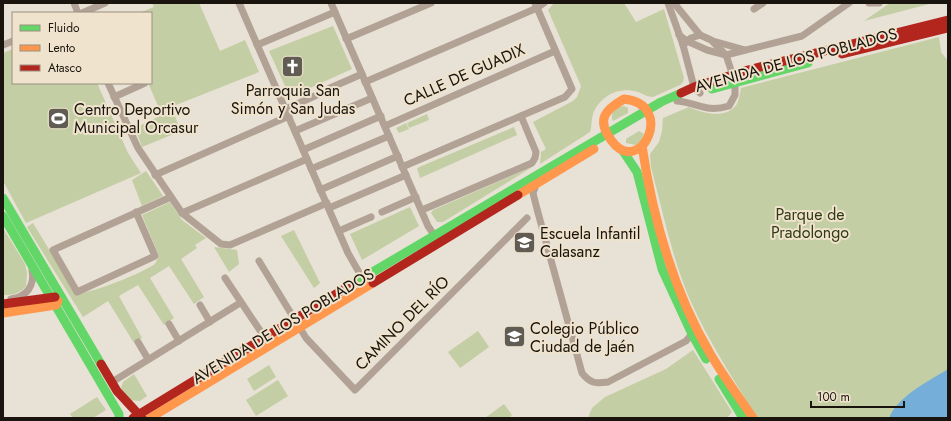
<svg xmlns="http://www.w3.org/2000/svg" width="951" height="421" font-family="Jost,sans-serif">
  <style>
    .green { fill: #c4cea4 }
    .water { fill: #75afd9 }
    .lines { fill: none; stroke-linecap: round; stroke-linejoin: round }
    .street { stroke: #b1a295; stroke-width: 7 }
    .fast { stroke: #63d668; stroke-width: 9 }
    .slow { stroke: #ff974d; stroke-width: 9 }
    .jam { stroke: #b3261e; stroke-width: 9 }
    .labels { text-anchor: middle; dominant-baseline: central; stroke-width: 4; stroke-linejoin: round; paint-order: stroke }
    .street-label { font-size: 16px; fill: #19140d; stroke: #f0e3cd }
    .poi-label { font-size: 16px; fill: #19140d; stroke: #f0e3cd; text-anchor: start }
    .park-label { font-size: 16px; fill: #2e3a13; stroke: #f0e3cd }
  </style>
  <rect width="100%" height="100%" fill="#e8e1d5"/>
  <g class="green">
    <path d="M152,3H199L220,51L245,40L259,72L171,107L181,131L142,147L135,128L162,115L148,83H151V13H139L154,7Z"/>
    <path d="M554,3H624L636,22L664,9L684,78L683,82L680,85L653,97C647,97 644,94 638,92C620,86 600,95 593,114C591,120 592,127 590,132L540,164L541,152L546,149L533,122L573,101L577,97L581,86L548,10Z"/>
    <path d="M890,3H933L864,21Z"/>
    <path d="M333,26L352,69L290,97L269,51Z"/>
    <path d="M939,37L941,52L948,61V418H757C734,380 709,342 691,302C672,259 663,212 651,167L650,154L659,142L662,131L663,118L689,107C702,113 726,120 737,104C739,100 740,93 741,88Z"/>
    <path d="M13,49V83H97L128,153L141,173L26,223L3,181V53Z"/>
    <path d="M624,106L628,108V113L613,121C609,113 616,107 624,106Z"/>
    <path d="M427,114L429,120L409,128L407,123Z"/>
    <path d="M406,123L409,129L399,133L396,128Z"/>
    <path d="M514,127L517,135L420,178L417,168Z"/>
    <path d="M639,131L644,134L641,141L636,145L626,143V139Z"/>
    <path d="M534,166L443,222H437L431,213L433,210Z"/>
    <path d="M146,171L163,196L142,206L132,180Z"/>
    <path d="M170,202L182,220L206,238L195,245L197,248L181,259L204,297L194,304L169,266L150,278L174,318L164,325L138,285L119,296L142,338L134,343L108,301L83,317L27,227L33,223L76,294C95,292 140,274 155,264L159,256L142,215Z"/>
    <path d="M410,207L419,226L362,260L350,234Z"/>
    <path d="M3,228L25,264L27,273L26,286C19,294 13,295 3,295Z"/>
    <path d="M294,230L320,283L314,288L281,236Z"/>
    <path d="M214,247L237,250L239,264L229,272Z"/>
    <path d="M478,331L489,347L460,368L448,352Z"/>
    <path d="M693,350L732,412L727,418H588L592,408L605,397L666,369Z"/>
    <path d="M269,365L276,377L254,391L247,379Z"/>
    <path d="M134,374L147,396L140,401L129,400L121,388L123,382Z"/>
    <path d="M278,380L288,396L256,416L246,400Z"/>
    <path d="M97,397L106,410L93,418H73L70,414Z"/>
    <path d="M504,404L512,415L509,418H485Z"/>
  </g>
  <path class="water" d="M948,369V418H889C898,396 929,381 948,369Z"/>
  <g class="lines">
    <g class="street">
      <path d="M74,3L78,13"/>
      <path d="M239,3L348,253L364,281"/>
      <path d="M331,3L428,226L436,238"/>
      <path d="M668,3L683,45L694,87L700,93"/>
      <path d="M674,3L700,35"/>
      <path d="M869,3H879"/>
      <path d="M754,9L763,3"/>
      <path d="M82,13L105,3"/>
      <path d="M679,35L687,41L707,50L726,55L802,36L849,3"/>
      <path d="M346,39L431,3"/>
      <path d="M713,41L745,50"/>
      <path d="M3,45L13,41"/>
      <path d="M257,45L335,12"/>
      <path d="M365,82L537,8L544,3"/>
      <path d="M108,83L138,148L182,213L221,244L230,245L327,203"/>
      <path d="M330,88L362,74"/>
      <path d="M114,97L145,83"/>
      <path d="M677,101C699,103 705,113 729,106L735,95V82L726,55L711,40L700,35L691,38L683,45"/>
      <path d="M286,109L319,94"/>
      <path d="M385,126L555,51"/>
      <path d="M295,131L372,98"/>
      <path d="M303,150L381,116"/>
      <path d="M402,167L565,97L572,89L535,3"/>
      <path d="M311,169L389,136"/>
      <path d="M155,175L289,116"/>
      <path d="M536,185L533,193L537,209L582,373C590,383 595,384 608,382L686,341L692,334"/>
      <path d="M320,190L398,156"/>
      <path d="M329,208L406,175"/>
      <path d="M422,210L532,163L535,158L536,152L521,116"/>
      <path d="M136,212L155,256L77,292L53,250L171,197"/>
      <path d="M382,212L416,197"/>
      <path d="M182,213L307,159"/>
      <path d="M339,231L371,217"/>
      <path d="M259,261L306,338L355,390L527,218"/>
      <path d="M225,278L267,341"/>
      <path d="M11,299C27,297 35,285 32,270"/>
      <path d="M200,305L210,322"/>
      <path d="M169,324L179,341"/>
      <path d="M138,342L148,359"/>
      <path d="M112,382L240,303"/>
    </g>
    <g class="fast">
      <path d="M712,89L808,63"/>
      <path d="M623,151L637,172L662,269L692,334L706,359"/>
      <path d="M3,198L101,364"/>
      <path d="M3,216L119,414V418"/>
      <path d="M354,283L661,102L681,93"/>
      <path d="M719,379L743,418"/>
    </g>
    <g class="slow">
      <path d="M624,99C677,104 640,180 611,140C596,119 605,110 624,99Z"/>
      <path d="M642,146C653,219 673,291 711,355C724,377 739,397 753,418"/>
      <path d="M518,195L594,149"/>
      <path d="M3,313L56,305L58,301"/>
      <path d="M150,418L373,283"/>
    </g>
    <g class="jam">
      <path d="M842,54L948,28"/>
      <path d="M681,93L694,87L748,70L948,20"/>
      <path d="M373,283L518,195"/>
      <path d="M3,304L55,297"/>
      <path d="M101,364L117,391L142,418"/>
      <path d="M133,418L354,283"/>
    </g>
  </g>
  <defs>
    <symbol id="church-square" viewBox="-11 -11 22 22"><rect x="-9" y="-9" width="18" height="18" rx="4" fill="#615c53" stroke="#f0e3cd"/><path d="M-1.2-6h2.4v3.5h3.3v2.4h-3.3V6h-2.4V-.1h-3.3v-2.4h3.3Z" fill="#fff"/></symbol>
    <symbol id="stadium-square" viewBox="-11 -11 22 22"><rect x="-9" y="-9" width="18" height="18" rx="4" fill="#615c53" stroke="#f0e3cd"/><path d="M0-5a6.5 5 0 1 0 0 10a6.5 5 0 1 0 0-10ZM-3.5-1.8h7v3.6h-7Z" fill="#fff"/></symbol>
    <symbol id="school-square" viewBox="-11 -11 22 22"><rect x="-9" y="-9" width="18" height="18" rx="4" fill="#615c53" stroke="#f0e3cd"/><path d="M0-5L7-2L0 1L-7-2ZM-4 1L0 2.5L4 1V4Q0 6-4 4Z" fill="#fff"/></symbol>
  </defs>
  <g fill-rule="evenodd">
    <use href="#church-square" x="280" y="54" width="25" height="25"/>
    <use href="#stadium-square" x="46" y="106" width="25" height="25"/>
    <use href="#school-square" x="512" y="230" width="25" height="25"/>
    <use href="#school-square" x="502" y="324" width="25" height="25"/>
  </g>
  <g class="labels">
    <g class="street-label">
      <text transform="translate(796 60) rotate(-15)">AVENIDA DE LOS POBLADOS</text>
      <text transform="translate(464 75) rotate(-24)">CALLE DE GUADIX</text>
      <text transform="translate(402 323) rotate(-45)">CAMINO DEL RÍO</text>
      <text transform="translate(283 326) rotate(-31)">AVENIDA DE LOS POBLADOS</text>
    </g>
    <g class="poi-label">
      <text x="293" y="90" text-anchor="middle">Parroquia San<tspan x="293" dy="18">Simón y San Judas</tspan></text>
      <text x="74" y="109">Centro Deportivo<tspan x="74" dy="18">Municipal Orcasur</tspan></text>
      <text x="540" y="233">Escuela Infantil<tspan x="540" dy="18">Calasanz</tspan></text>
      <text x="530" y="328">Colegio Público<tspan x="530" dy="18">Ciudad de Jaén</tspan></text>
    </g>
    <g class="park-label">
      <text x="810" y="214">Parque de<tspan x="810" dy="18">Pradolongo</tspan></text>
    </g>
  </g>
  <rect width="951" height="421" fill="none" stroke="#19140d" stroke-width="8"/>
  <rect x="12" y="12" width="140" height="72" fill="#f0e3cd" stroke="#9a9080"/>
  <rect x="20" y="25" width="20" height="6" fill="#63d668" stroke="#9a9080"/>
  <text x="48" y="32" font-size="12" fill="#19140d">Fluido</text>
  <rect x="20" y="45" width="20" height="6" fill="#ff974d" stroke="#9a9080"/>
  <text x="48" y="52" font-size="12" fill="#19140d">Lento</text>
  <rect x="20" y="65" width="20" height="6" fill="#b3261e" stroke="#9a9080"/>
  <text x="48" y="72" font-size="12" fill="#19140d">Atasco</text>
  <path d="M811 401v6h93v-6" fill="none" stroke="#19140d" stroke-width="2"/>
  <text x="817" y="401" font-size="12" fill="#19140d" stroke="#f0e3cd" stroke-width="3" paint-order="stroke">100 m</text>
</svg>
